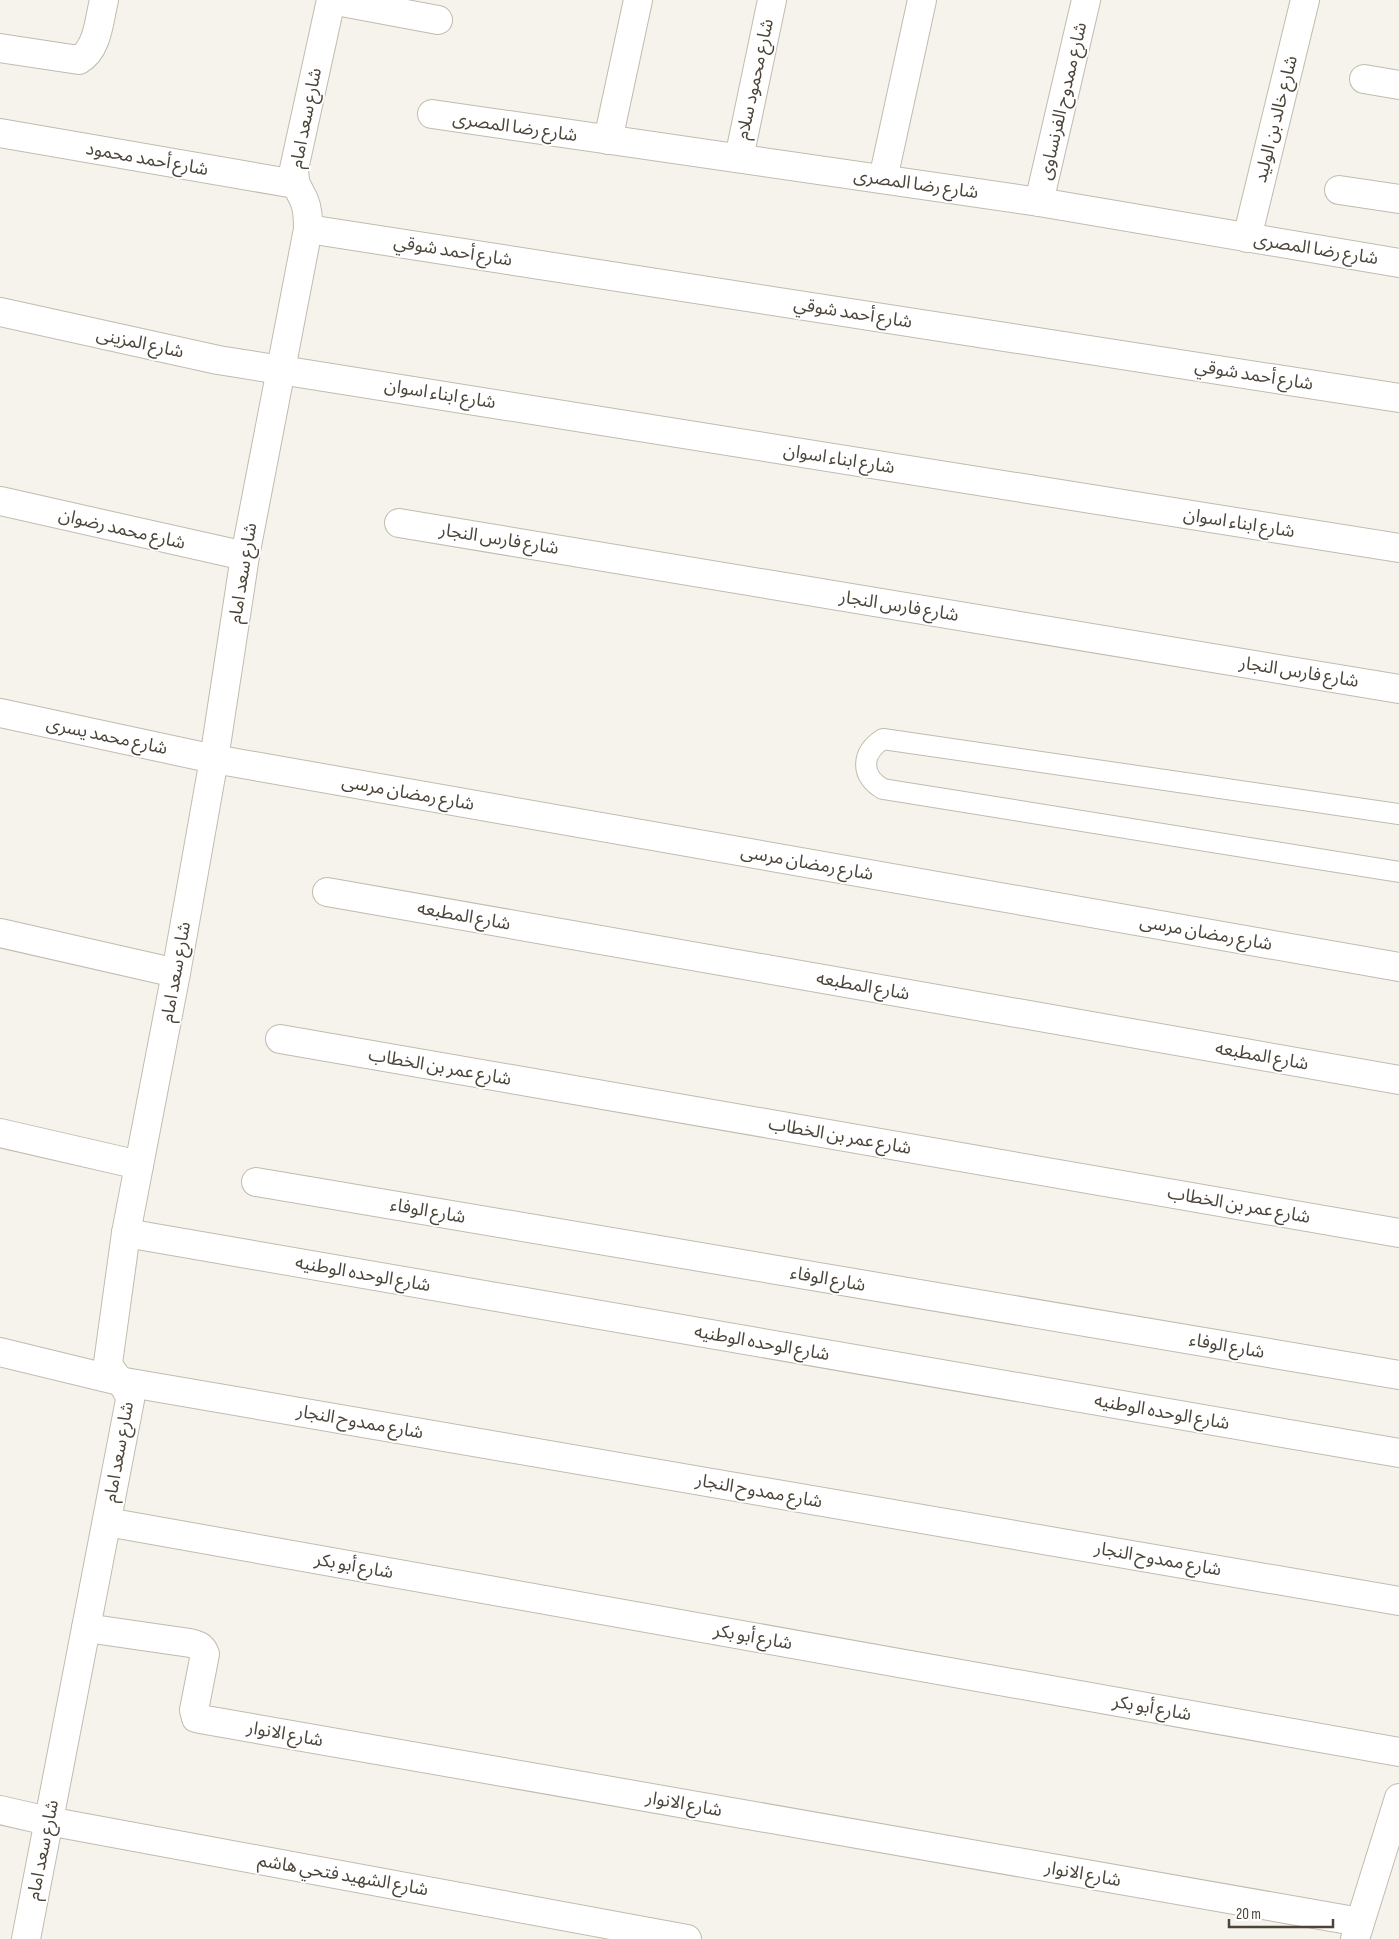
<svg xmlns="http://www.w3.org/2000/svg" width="1399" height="1939" font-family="'Sofia Sans Condensed','Noto Sans Arabic',sans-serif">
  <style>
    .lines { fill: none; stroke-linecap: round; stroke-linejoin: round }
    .service-casing { stroke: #c2bbae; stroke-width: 22 }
    .minor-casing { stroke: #c2bbae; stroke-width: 30 }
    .service { stroke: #fff; stroke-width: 20 }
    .minor { stroke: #fff; stroke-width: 28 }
    .labels { text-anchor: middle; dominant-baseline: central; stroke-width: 4; stroke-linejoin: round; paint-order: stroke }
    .street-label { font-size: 18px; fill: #4b4439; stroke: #fff }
  </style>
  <rect width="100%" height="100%" fill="#f6f3ec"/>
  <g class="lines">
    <defs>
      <path id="service" d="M1399,814L883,739C861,753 860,776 883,789L1399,872"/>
      <g id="minor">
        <path d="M0,48L79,60C98,49 99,20 104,0"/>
        <path d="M1364,79L1399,85"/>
        <path d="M432,114L1039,202L1399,263"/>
        <path d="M0,133L295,184"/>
        <path d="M608,140L638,0"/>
        <path d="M739,158L772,0"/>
        <path d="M883,179L922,0"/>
        <path d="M1339,190L1399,199"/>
        <path d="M1039,202L1086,0"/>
        <path d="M308,229L1399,398"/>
        <path d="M1247,238L1305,0"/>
        <path d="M0,312L218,360L1399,548"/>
        <path d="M0,501L245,556"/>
        <path d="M399,523L1399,689"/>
        <path d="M0,713L214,759L1399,967"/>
        <path d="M327,892L1399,1080"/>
        <path d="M0,933L176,973"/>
        <path d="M280,1039L1399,1233"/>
        <path d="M0,1133L139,1165"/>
        <path d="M256,1182L1399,1375"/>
        <path d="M126,1233L1399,1453"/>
        <path d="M0,1352L119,1381L1399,1601"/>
        <path d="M107,1522L1399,1752"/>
        <path d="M86,1628L190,1643C198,1645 202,1646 205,1654L194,1710L196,1718L200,1719L1360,1922"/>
        <path d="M0,1810L48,1821L687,1939"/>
        <path d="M26,1939L130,1400C128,1384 113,1378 108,1363L126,1233L176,973L214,759L245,556L308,229C308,219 308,209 304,200C297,185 295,187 294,169L331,0L438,20"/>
        <path d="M1355,1939L1399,1798"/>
      </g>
    </defs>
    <use href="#service" class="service-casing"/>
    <use href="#minor" class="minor-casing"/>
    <use href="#service" class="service"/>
    <use href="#minor" class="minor"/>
  </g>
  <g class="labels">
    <g class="street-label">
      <text transform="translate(755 79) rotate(-78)">شارع محمود سلام</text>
      <text transform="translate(1063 101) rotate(-77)">شارع ممدوح الفرنساوى</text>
      <text transform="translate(306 118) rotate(-79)">شارع سعد امام</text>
      <text transform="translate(1276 119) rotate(-76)">شارع خالد بن الوليد</text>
      <text transform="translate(515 127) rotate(8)">شارع رضا المصرى</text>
      <text transform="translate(147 159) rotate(10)">شارع أحمد محمود</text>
      <text transform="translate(916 184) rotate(8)">شارع رضا المصرى</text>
      <text transform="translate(1316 249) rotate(9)">شارع رضا المصرى</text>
      <text transform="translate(453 251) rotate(9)">شارع أحمد شوقي</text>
      <text transform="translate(853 313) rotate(9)">شارع أحمد شوقي</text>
      <text transform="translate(140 343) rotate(12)">شارع المزينى</text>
      <text transform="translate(1254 375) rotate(9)">شارع أحمد شوقي</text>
      <text transform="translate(440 394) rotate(9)">شارع ابناء اسوان</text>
      <text transform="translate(839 459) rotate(9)">شارع ابناء اسوان</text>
      <text transform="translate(1239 523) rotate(9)">شارع ابناء اسوان</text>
      <text transform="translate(122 529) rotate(13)">شارع محمد رضوان</text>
      <text transform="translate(499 539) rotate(9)">شارع فارس النجار</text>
      <text transform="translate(243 573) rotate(-81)">شارع سعد امام</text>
      <text transform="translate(899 606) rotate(9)">شارع فارس النجار</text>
      <text transform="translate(1299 672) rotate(9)">شارع فارس النجار</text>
      <text transform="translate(107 736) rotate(12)">شارع محمد يسرى</text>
      <text transform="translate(408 793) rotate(10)">شارع رمضان مرسى</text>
      <text transform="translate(807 863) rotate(10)">شارع رمضان مرسى</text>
      <text transform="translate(464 916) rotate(10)">شارع المطبعه</text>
      <text transform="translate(1206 933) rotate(10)">شارع رمضان مرسى</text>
      <text transform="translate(176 972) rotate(-80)">شارع سعد امام</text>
      <text transform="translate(863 986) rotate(10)">شارع المطبعه</text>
      <text transform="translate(1262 1056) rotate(10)">شارع المطبعه</text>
      <text transform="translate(440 1067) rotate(10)">شارع عمر بن الخطاب</text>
      <text transform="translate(840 1136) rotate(10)">شارع عمر بن الخطاب</text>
      <text transform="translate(1239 1205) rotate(10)">شارع عمر بن الخطاب</text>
      <text transform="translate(428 1211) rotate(10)">شارع الوفاء</text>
      <text transform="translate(363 1274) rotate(10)">شارع الوحده الوطنيه</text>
      <text transform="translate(828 1279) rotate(10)">شارع الوفاء</text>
      <text transform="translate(762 1343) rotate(10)">شارع الوحده الوطنيه</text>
      <text transform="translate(1227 1346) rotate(10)">شارع الوفاء</text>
      <text transform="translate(1162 1412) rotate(10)">شارع الوحده الوطنيه</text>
      <text transform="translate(360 1422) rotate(10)">شارع ممدوح النجار</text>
      <text transform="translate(119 1452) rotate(-80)">شارع سعد امام</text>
      <text transform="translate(759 1491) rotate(10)">شارع ممدوح النجار</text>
      <text transform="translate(1158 1559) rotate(10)">شارع ممدوح النجار</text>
      <text transform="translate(354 1566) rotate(10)">شارع أبو بكر</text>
      <text transform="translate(753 1637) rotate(10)">شارع أبو بكر</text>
      <text transform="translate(1152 1708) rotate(10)">شارع أبو بكر</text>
      <text transform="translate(285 1734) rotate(10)">شارع الانوار</text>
      <text transform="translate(684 1804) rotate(10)">شارع الانوار</text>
      <text transform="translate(43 1850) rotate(-79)">شارع سعد امام</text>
      <text transform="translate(1083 1874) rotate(10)">شارع الانوار</text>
      <text transform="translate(343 1875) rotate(10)">شارع الشهيد فتحي هاشم</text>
    </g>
  </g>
  <path d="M1229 1919v8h104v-8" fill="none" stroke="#4b4439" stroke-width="2.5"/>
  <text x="1236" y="1919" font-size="15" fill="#4b4439" stroke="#ffffff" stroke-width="4" paint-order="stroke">20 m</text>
</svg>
